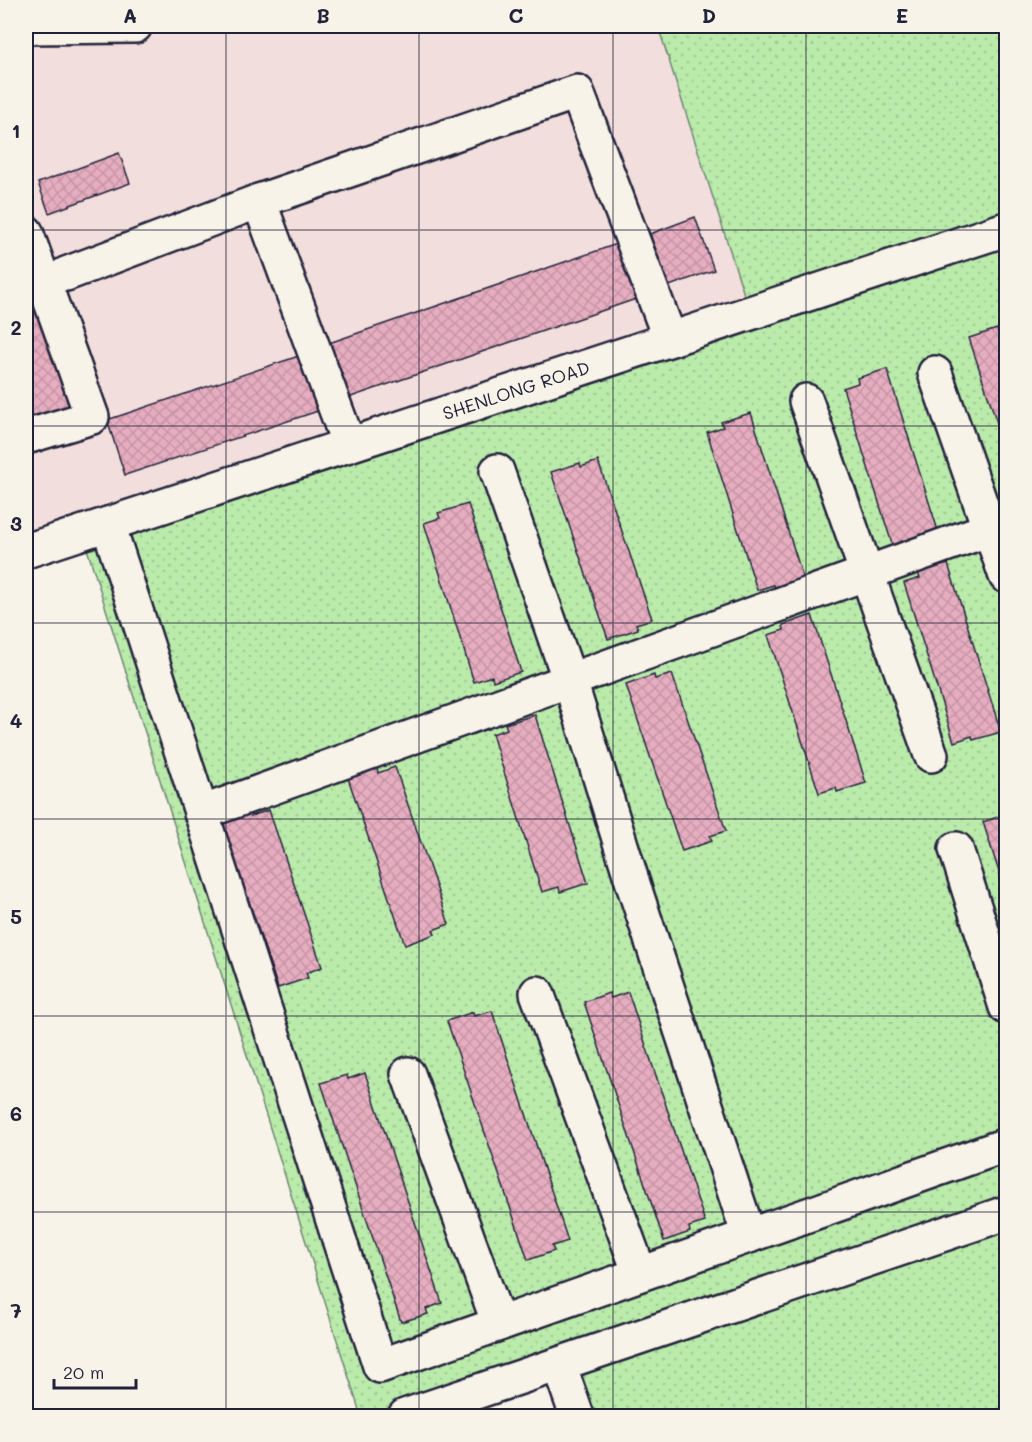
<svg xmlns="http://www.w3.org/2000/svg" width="1032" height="1442" font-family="Mali,sans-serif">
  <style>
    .built { fill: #f2dedc }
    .grass { fill: url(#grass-dots); stroke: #6e8673; stroke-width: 1.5 }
    .building { fill: url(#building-cross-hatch); stroke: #22223b; stroke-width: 1.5 }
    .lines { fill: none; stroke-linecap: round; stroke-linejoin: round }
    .minor-casing { stroke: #22223b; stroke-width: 38 }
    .minor { stroke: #f7f3e8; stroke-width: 33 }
    .grid { fill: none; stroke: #22223b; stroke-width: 1.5; stroke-opacity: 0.55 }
    .labels { text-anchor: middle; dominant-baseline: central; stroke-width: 6; stroke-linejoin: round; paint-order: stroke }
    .street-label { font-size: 18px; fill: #22223b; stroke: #f7f3e8 }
    .neatline { fill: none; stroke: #22223b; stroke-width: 2 }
    .grid-label { font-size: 20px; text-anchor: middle; font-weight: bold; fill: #22223b }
  </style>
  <defs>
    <pattern id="grass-dots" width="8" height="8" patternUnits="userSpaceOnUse" patternTransform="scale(1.5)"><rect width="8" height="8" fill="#baebab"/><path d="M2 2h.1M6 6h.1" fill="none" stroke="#a0c994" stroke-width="1.8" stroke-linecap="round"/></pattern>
    <pattern id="building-cross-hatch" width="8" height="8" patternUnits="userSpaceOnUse" patternTransform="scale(1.5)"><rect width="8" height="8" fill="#e6adbf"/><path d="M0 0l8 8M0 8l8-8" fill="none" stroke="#c595a5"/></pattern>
  </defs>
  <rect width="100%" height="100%" fill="#f7f3e8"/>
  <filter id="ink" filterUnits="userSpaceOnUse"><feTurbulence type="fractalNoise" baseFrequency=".0167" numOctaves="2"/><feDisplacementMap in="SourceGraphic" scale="12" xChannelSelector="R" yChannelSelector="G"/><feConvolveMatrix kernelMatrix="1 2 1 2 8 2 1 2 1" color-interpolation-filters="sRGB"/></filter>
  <g filter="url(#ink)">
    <path class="built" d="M135,26H660L750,313L26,551V27Z"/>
    <path class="grass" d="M658,26H1006V1416H577L559,1365L405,1416H361L82,533L750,313Z"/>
    <g class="building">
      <path d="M119,153L130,183L49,213L38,183Z"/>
      <path d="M695,217L714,270L669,286L650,234Z"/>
      <path d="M617,244L636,299L348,398L329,343Z"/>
      <path d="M26,271L73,404L32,418L26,399Z"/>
      <path d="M997,329L998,333L1006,330V450L969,338Z"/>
      <path d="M299,356L318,411L125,475L107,420Z"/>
      <path d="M887,369L940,537L893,547L843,388L858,383L857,378Z"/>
      <path d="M751,413L804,581L776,590L774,585L757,590L707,432L723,427L721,422Z"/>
      <path d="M598,461L652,619L636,624L638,629L608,639L551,472L580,463L581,467Z"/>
      <path d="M468,504L521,672L493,681L492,676L474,682L424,523L440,518L438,513Z"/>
      <path d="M948,564L1001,732L973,740L972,736L954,742L904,583L920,578L918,573Z"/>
      <path d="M812,615L866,783L837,792L836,788L819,793L768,635L784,630L783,625Z"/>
      <path d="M672,674L726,831L710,836L712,841L682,851L626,685L654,675L655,679Z"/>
      <path d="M535,715L588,883L560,892L559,887L542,892L492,734L507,729L505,724Z"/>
      <path d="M395,767L449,924L433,930L435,934L405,945L348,778L377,768L378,773Z"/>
      <path d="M269,810L322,967L306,973L308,978L278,988L222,821L250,812L251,816Z"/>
      <path d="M1006,814V894L983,822Z"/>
      <path d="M628,992L705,1222L689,1227L690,1232L664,1241L584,1002L609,993L611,998Z"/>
      <path d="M492,1011L568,1241L552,1246L554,1251L528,1260L447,1021L473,1012L474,1016Z"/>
      <path d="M365,1073L442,1303L426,1309L428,1314L401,1322L321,1083L347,1075L348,1079Z"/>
    </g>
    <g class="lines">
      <defs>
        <g id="minor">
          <path d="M26,27L135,26"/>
          <path d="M26,232L92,417L26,437"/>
          <path d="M66,274L259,201"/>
          <path d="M935,373L1006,576"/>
          <path d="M806,401L931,755"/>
          <path d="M349,445L259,201L577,92L670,339"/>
          <path d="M497,471L570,681L634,887L749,1236"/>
          <path d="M108,524L380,1366L1006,1145"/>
          <path d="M26,551L1006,229"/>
          <path d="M201,813L1006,523"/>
          <path d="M956,849L1006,1007"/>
          <path d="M537,993L640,1274"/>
          <path d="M408,1074L499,1324"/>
          <path d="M559,1365L577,1416"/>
          <path d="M405,1416L1006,1213"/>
        </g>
      </defs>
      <use href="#minor" class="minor-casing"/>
      <use href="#minor" class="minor"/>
    </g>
  </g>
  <path class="grid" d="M226,26V1416M419,26V1416M613,26V1416M806,26V1416M26,230H1006M26,426H1006M26,623H1006M26,819H1006M26,1016H1006M26,1212H1006"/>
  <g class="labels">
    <g class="street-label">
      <text transform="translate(516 390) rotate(-18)">SHENLONG ROAD</text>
    </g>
  </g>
  <rect width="1032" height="1442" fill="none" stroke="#f7f3e8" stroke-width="66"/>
  <path d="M54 1379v9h82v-9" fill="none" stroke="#22223b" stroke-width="3"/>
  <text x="63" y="1379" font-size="18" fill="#22223b" stroke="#f7f3e8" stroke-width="4.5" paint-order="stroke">20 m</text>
  <rect x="33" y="33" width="966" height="1376" class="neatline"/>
  <g class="grid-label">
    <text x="130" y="23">A</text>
    <text x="323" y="23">B</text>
    <text x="516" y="23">C</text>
    <text x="709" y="23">D</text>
    <text x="902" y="23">E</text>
    <text x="16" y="138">1</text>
    <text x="16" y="335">2</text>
    <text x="16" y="531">3</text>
    <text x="16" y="728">4</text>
    <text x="16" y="924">5</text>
    <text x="16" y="1121">6</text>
    <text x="16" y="1318">7</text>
  </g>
</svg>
